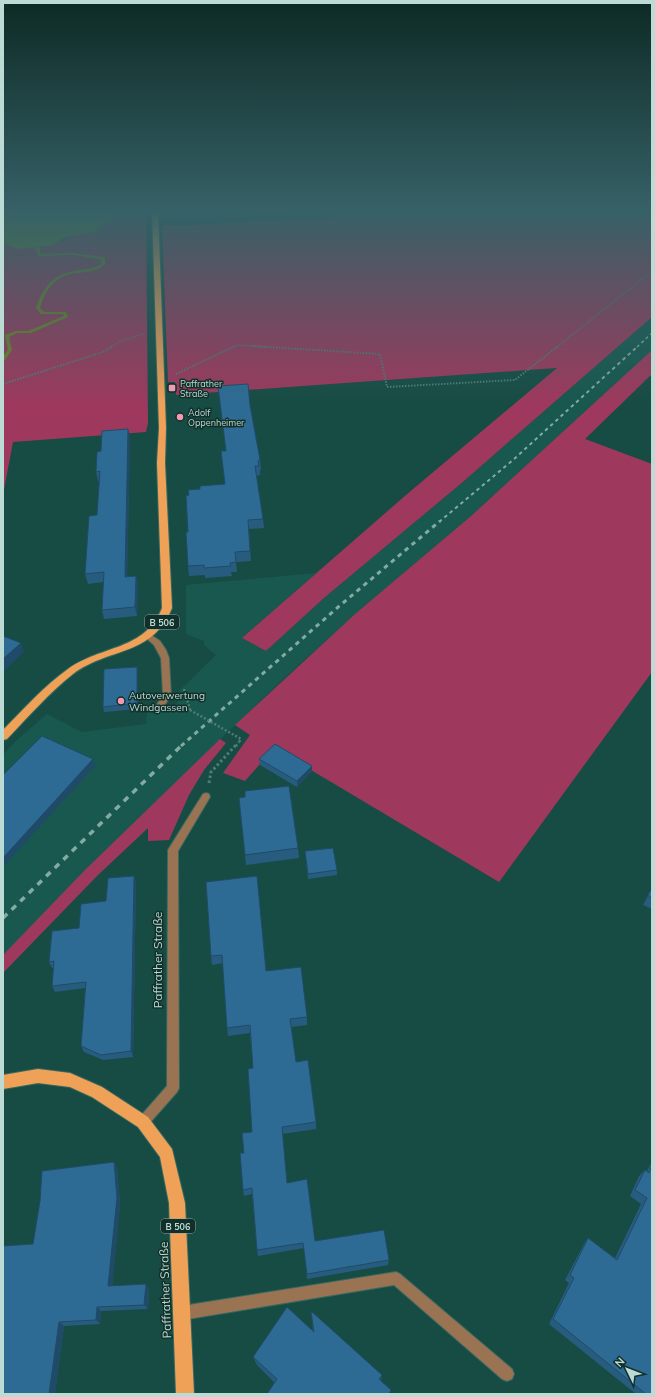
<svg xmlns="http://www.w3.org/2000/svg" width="655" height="1397" font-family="Mulish,sans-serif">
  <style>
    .built { fill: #18584f }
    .green { fill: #9e395d }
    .water { fill: #6f8426 }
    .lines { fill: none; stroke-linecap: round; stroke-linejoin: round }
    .stream { fill: #6f8426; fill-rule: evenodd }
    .lane-casing { stroke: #386961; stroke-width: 2 }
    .street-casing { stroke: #386961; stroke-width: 2 }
    .primary-casing { stroke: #386961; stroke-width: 2 }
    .path-far3 { stroke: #507d76; stroke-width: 1.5; stroke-dasharray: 1 1; stroke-linecap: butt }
    .path-far2 { stroke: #507d76; stroke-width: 2; stroke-dasharray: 1.5 1.5; stroke-linecap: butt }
    .path-far1 { stroke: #507d76; stroke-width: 2.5; stroke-dasharray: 2 2; stroke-linecap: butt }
    .path { stroke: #507d76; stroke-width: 3; stroke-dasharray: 2.5 2.5; stroke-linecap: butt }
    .lane { fill: #9a7352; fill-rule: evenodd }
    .street { fill: #9a7352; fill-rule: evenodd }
    .primary { fill: #f0a158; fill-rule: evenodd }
    .rail-far3 { stroke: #84aba3; stroke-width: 1.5; stroke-dasharray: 3 3; stroke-linecap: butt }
    .rail-far2 { stroke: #84aba3; stroke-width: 2; stroke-dasharray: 3.5 3.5; stroke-linecap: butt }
    .rail-far1 { stroke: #84aba3; stroke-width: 3; stroke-dasharray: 4.5 4.5; stroke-linecap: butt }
    .rail { stroke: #84aba3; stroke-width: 3.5; stroke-dasharray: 6 6; stroke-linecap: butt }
    .path-bridge { stroke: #507d76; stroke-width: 2.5; stroke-dasharray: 2 2; stroke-linecap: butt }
    .wall { fill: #285c7f }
    .shaded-wall { fill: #204b68 }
    .building { fill: #2e6b94; stroke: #204b68 }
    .poi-dot { fill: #f19ab2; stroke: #122f2a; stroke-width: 1.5 }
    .labels { text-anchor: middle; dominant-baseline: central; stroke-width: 3; stroke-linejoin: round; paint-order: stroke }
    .far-poi-label { font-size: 9px; fill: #bbdbd4; stroke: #122f2a; text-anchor: start }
    .shield { fill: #122f2a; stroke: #88a7a1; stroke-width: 1 }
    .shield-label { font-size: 9px; font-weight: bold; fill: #bbdbd4 }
    .poi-label { font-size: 10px; fill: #bbdbd4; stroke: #122f2a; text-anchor: start }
    .near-street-label { font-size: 12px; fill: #bbdbd4; stroke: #122f2a }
  </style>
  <rect width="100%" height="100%" fill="#174c44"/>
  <path class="built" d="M652,317V350L471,516L355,614L280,682L180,778L3,955V755L16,741L47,714L82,732L146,724L147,711L176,707L180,690L216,655L204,645V641L186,634V585L316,573L242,638L266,651L324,598L464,481Z"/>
  <g class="green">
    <path d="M116,210H146L148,423L146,432L13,442L3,495V243L17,249L64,240L67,237C87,233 103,229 117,214Z"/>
    <path d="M341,210H652V317L464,481L324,598L266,651L242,638L406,495L557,368L176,395L175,382H168L162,226L171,224V226L344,217Z"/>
    <path d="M652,350V374L585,439L652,464V672L499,882L274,748L245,781L223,773L250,735L235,725L355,614L471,516Z"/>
    <path d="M220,739L226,743L204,770L189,795L169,840L148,841V828L98,875L3,973V955L84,871Z"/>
  </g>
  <path class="water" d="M3,210H116L117,214L109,222L92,232L67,237L52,245L17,249L3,243Z"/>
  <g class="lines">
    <path class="stream" d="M37,246L39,247L41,254L73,253L103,257L105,258V264C96,272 87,272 76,273C56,275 45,290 40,308L44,312H66L68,317L31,333H17L9,337L12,350L5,360H3V356L8,350L5,335L16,331H28L64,316L63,314H41L36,308C42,289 53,274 74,271C85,269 91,270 101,264V259L73,255L38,256L35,247Z"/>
    <defs>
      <g id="lane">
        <path d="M148,633L160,641L166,650L169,658L171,695L161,711L158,712L154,709L163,695L161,658L154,645L144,636Z"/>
        <path d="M396,1272L400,1274L512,1369L514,1374L512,1379L507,1381L502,1379L394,1285L182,1320L177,1318L175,1313L177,1308L182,1306Z"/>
      </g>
      <path id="street" d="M206,793L209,794L210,797L178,851L179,1088L177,1092L147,1126L143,1128L139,1126L137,1122L139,1118L167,1086L168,850L203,794Z"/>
      <g id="primary">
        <path d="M152,210H158L166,428L165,463L172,608C152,657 109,647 73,674C49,693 28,717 7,739L3,740V730C24,709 44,686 68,669C101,645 145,651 162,608L157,463L159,428Z"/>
        <path d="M38,1069L70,1073L102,1087L148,1117L172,1149L185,1203L194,1394H176L169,1203L160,1157L138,1127L92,1097L70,1087L38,1083L3,1089V1075Z"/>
      </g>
    </defs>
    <use href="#lane" class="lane-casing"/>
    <use href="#street" class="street-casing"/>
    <use href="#primary" class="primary-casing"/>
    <g class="path-far3">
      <path d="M111,347L119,342L143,334"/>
      <path d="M233,347L237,345L268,347"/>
      <path d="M557,347L652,271"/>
    </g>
    <g class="path-far2">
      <path d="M252,346L380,354L387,387L515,380L558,346"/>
      <path d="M176,374L235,346"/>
      <path d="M3,384L103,352L113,346"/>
    </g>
    <g class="path-far1">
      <path d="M184,689L190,710"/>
      <path d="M236,746L239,742"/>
    </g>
    <path class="path" d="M209,783L211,772L236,745"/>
    <use href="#lane" class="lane"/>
    <use href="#street" class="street"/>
    <use href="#primary" class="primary"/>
    <path class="rail-far3" d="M637,347L652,333"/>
    <path class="rail-far2" d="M439,522L513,460L638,346"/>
    <path class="rail-far1" d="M181,746L337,608L440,521"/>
    <path class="rail" d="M3,918L182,745"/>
    <path class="path-bridge" d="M190,710L241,739L239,742"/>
  </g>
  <g class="wall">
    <path d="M186,210H213L214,220L187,221Z"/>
    <path d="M218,386L250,405L260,460L261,470H260V475L257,476L263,519L264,528L249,529L251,561L236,562L237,572H231L232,576L205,578V575L189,576L188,566L189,495L200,489L225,484L226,451Z"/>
    <path d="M128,429L130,438L127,576H136L138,585L137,616L104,619L102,610L104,582L88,584L85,574L97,515L99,481H98L96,472L101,451Z"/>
    <path d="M137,667L138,673V709L104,712L103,707Z"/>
    <path d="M259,759L312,766V771L297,787L260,765Z"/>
    <path d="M245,797L298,848L299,858L246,865L239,798Z"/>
    <path d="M305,851L337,870V875L308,879Z"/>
    <path d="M134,876L136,882L133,1057L103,1060L84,1052L81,1046L85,988L55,992L52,986L54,967L52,968L49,962L79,928L106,901Z"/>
    <path d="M206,882L267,971L307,1017V1025L291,1027L296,1062L316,1122V1129L282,1134L287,1183L315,1241L389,1260L388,1265L307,1279L304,1248L258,1256L257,1250L252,1194L244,1196L243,1190L244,1153L252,1132L253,1068L250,1033L228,1036L227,1028L223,963L212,965L211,956Z"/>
    <path d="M652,888V909L643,905Z"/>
    <path d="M652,1162V1394H636L549,1324L569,1283L565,1280L584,1244L588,1238L615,1258L641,1204L630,1196L639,1176L645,1170L647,1171Z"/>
    <path d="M117,1168L120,1204L112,1286L149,1289L148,1309L101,1311L100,1324L64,1326L55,1394L33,1244Z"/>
    <path d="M311,1311L382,1375L381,1380L275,1383L257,1365L253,1357L313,1331Z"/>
  </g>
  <g class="shaded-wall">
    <path d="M128,429L130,438L127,586L125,577Z"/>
    <path d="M136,576L138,585L137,616L135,607Z"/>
    <path d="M21,643L24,652L3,672V659Z"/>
    <path d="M137,667L138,673V709L137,703Z"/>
    <path d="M93,759L95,766L3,867V858Z"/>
    <path d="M312,766V771L297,787V781Z"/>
    <path d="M134,876L136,882L133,1057L131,1051Z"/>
    <path d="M114,1162L117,1168L120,1204L112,1291L108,1286Z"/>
    <path d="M146,1284L149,1289L148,1309L144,1305Z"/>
    <path d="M97,1307L101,1311L100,1324L96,1320Z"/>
    <path d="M59,1322L64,1326L55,1394H49Z"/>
  </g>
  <g class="building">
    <path d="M186,210H213V215L187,217Z"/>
    <path d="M248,384L250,405L260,460L258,461L259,466H255L263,519L248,520L250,551L235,552L236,562L230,563L231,566L204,568V565L188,566L186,532H188L186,496L189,495L188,490L200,489V486L225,484L221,451H226L218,386Z"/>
    <path d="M128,429L125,577L136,576L135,607L102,610L104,572L85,574L89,516L97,515L100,471L96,472L97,452L101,451L102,431Z"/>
    <path d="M3,636L21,643L3,659Z"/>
    <path d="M137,667V703L103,707L104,669Z"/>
    <path d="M42,736L93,759L3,858V775Z"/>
    <path d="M275,744L312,766L297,781L259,759Z"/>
    <path d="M289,786L298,848L245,855L239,798L245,797V791Z"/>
    <path d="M333,848L337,870L308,874L305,851Z"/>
    <path d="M134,876L131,1051L101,1055L81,1046L86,982L52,986L54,961L49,962L52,931L79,928L81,904L106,901L108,878Z"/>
    <path d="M257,876L266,971L301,967L307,1017L290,1019L296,1062L308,1060L316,1122L282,1127L287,1183L307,1179L315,1241L384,1230L389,1260L307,1274L303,1243L257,1250L252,1188L243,1190L240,1153H244L242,1133L252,1132L248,1069L253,1068L250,1025L227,1028L222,955L211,956L206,882Z"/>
    <path d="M652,888V898L648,895Z"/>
    <path d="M114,1162L117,1198L108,1286L146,1284L144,1305L97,1307L96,1320L59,1322L49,1394H3V1246L33,1244L40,1201L42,1171Z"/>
    <path d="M652,1166V1394H646L553,1319L574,1278L570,1275L588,1238L617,1260L647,1198L635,1190L645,1170L649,1173Z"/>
    <path d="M287,1307L314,1332L311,1311L382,1375L379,1379L391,1390L389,1394H267L277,1379L253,1357Z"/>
  </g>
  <linearGradient id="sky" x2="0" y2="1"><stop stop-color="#0d2a25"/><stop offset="0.52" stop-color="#366167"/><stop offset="1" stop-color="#366167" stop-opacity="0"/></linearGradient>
  <rect width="655" height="405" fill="url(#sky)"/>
  <g class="poi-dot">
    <rect x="168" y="384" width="8" height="8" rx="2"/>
    <circle cx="180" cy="417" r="4"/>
    <circle cx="121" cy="701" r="4"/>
  </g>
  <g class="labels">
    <g class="far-poi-label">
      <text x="180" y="383">Paffrather<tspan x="180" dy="10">Straße</tspan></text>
      <text x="188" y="412">Adolf<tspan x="188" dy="10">Oppenheimer</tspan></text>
    </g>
    <g class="shield">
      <rect x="145" y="615" width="34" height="14" rx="3"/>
      <rect x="161" y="1219" width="34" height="14" rx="3"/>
    </g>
    <g class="shield-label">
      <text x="162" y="622">B 506</text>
      <text x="178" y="1226">B 506</text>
    </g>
    <g class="poi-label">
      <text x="129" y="695">Autoverwertung<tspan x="129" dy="12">Windgassen</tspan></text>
    </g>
    <g class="near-street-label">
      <text transform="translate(157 960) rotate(-90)">Paffrather Straße</text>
      <text transform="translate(165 1290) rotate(-92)">Paffrather Straße</text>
    </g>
  </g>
  <rect width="655" height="1397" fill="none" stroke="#bbdbd4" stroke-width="8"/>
  <g transform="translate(627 1369) rotate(313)" stroke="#122f2a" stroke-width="3" paint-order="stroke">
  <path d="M0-3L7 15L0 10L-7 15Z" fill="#bbdbd4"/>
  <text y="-6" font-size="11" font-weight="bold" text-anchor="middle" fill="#bbdbd4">N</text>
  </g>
</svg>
